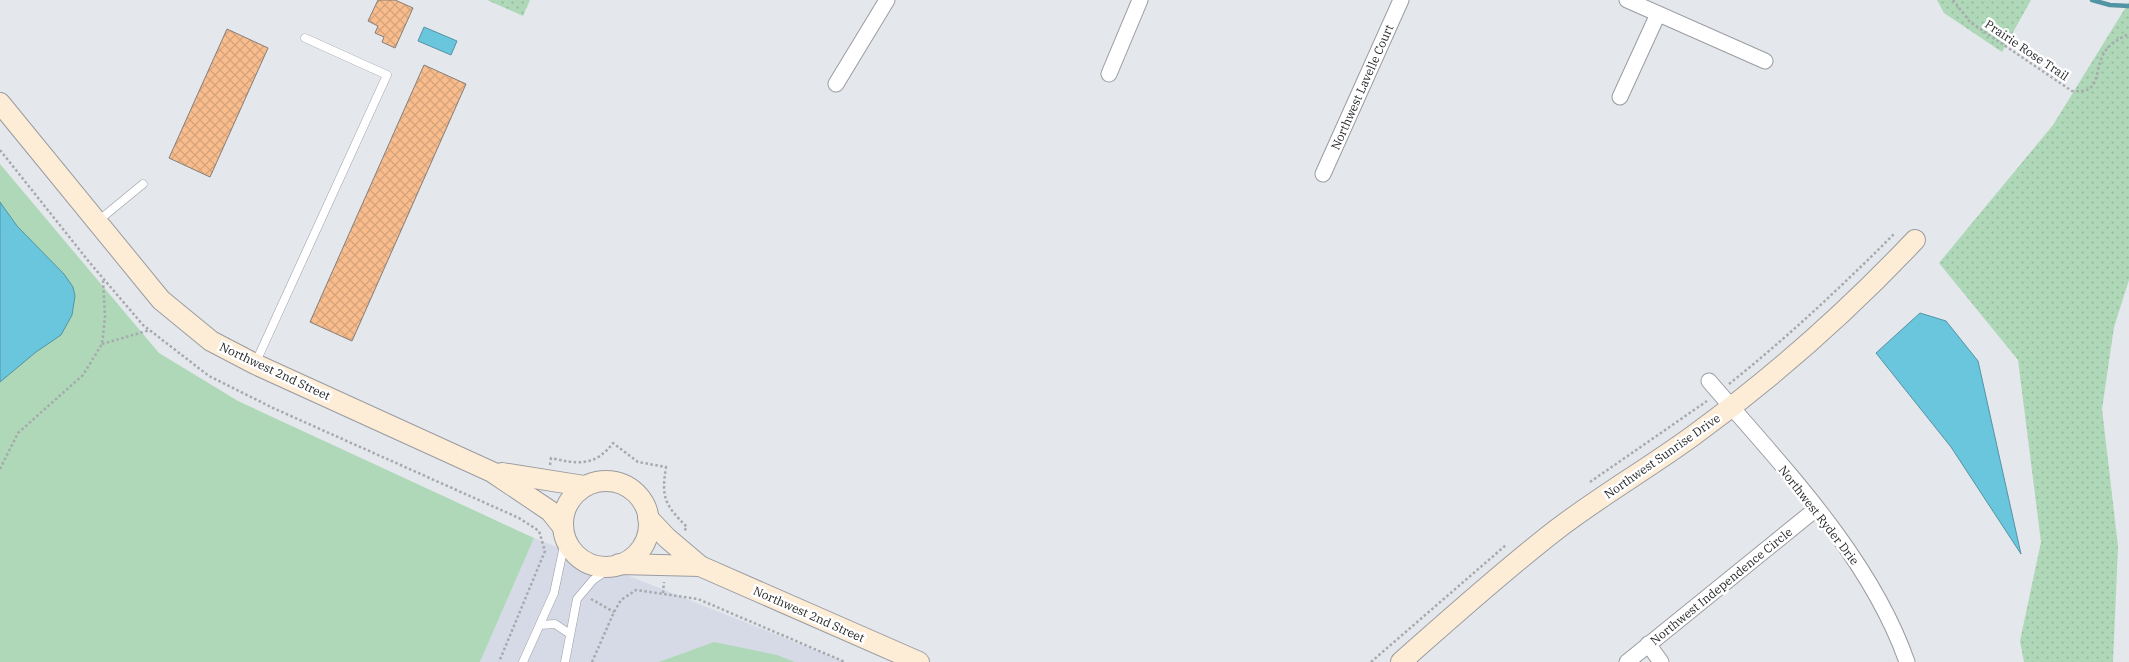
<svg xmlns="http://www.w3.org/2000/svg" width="2129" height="662" font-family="'IBM Plex Serif',serif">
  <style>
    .built { fill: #d5dae6 }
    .green { fill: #afd8b8 }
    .park { fill: url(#park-dots) }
    .water { fill: #69c6dc; stroke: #5394a4 }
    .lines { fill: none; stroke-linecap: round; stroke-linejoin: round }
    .stream { stroke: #5394a4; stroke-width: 4.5 }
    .building { fill: url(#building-cross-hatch); stroke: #837e7b }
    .lane-casing { stroke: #9a9ca1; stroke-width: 9 }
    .street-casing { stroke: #9a9ca1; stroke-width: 17 }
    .secondary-casing { stroke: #9a9ca1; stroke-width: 22 }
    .path { stroke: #a7a9ad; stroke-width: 2.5; stroke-dasharray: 2.5 2.5; stroke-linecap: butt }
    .lane { stroke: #fff; stroke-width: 8 }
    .street { stroke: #fff; stroke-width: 15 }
    .secondary { stroke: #fdecd6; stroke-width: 20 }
    .labels { text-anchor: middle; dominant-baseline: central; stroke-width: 5; stroke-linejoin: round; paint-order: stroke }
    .street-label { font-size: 12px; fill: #1f2022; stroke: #fff }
  </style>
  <defs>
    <pattern id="park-dots" width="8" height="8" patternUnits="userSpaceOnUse" patternTransform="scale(1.25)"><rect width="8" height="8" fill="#afd8b8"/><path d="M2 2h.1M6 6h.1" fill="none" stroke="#96b99e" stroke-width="1.8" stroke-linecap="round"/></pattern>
    <pattern id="building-cross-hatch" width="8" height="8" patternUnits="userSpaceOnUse" patternTransform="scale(1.25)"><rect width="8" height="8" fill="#f9bd8d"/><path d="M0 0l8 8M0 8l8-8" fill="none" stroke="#d5a279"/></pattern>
  </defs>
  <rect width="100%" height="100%" fill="#e4e7ec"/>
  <path class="built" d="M534,538L845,662H480Z"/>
  <g class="green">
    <path d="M0,164L159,353L238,401L534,538L480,662H0Z"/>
    <path d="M714,642L777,655L795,662H659Z"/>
  </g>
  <g class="park">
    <path d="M487,0H530L523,16Z"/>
    <path d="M1937,0H2031L2002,52L1944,13Z"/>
    <path d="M2129,2V280L2114,327L2102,409L2118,546L2113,662H2024L2020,641L2041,542L2018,360L1939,263L2053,125Z"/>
  </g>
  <g class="water">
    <path d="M424,27L457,41L451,55L418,41Z"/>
    <path d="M0,202L17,226L64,274L73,287L75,296L72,315L61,335L36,352L0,382Z"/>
    <path d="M1920,313L1946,321L1978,361L2021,554L1951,447L1876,353Z"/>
  </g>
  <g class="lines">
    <path class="stream" d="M2092,0L2110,5L2129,6"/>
  </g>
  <g class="building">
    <path d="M378,0H395L413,8L395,48L382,42L384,37L375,33L378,26L368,21Z"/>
    <path d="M227,29L268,48L210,177L169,158Z"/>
    <path d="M424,65L466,84L352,341L310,322Z"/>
  </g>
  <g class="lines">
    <defs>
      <g id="lane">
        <path d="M98,221L143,184"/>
        <path d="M255,364L387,75L305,38"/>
        <path d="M540,625L555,624L570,634"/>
        <path d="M523,662L554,593L565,541"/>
        <path d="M565,662L577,599L593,580L613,566"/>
      </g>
      <g id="street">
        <path d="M1627,0L1765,61"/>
        <path d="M1109,74L1140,0"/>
        <path d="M836,84L887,0"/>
        <path d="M1620,97L1658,14"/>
        <path d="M1323,174L1401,0"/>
        <path d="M1709,381C1781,465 1870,556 1907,662"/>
        <path d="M1648,644L1661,662"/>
        <path d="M1627,662L1816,509"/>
      </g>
      <g id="secondary">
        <path d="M0,103L161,300L211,341L255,364L492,472L550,511L562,526"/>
        <path d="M502,473L584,486"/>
        <circle cx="606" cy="524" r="43"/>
        <path d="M648,518L667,538L700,566L919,662"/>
        <path d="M619,564L700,566"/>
        <path d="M1401,662C1452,617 1503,571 1556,530C1600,496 1649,468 1694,435C1775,376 1846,313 1915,240"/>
      </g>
    </defs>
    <use href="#lane" class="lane-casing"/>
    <use href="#street" class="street-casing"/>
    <use href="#secondary" class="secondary-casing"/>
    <g class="path">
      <path d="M1953,0L1970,22L2072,91C2100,94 2094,76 2102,57C2107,45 2118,39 2129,34"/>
      <path d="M0,150L90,263L143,325L209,376L273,408L519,518L539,531L545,551L499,662"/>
      <path d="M102,344L150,330"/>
      <path d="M1729,384C1788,337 1842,286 1895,233"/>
      <path d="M550,465L551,458C577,464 595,467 613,443L638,462L666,467C661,498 665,505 687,527L684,531"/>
      <path d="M0,469L18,433L83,375L102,344L105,317L103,280"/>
      <path d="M1590,482L1707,401"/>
      <path d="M663,593L664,582"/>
      <path d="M591,599L614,612"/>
      <path d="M592,662L614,612L621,600L636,590L698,599L845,662"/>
      <path d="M1371,662L1506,545"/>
    </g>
    <use href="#lane" class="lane"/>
    <use href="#street" class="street"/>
    <use href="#secondary" class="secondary"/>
  </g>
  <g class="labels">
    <g class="street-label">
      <text transform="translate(2027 50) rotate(34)">Prairie Rose Trail</text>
      <text transform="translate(1362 87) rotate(-66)">Northwest Lavelle Court</text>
      <text transform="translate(275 371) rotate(25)">Northwest 2nd Street</text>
      <text transform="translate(1662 456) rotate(-35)">Northwest Sunrise Drive</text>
      <text transform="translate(1819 515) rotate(52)">Northwest Ryder Drie</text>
      <text transform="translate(1721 586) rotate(-39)">Northwest Independence Circle</text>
      <text transform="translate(809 614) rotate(24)">Northwest 2nd Street</text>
    </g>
  </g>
</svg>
